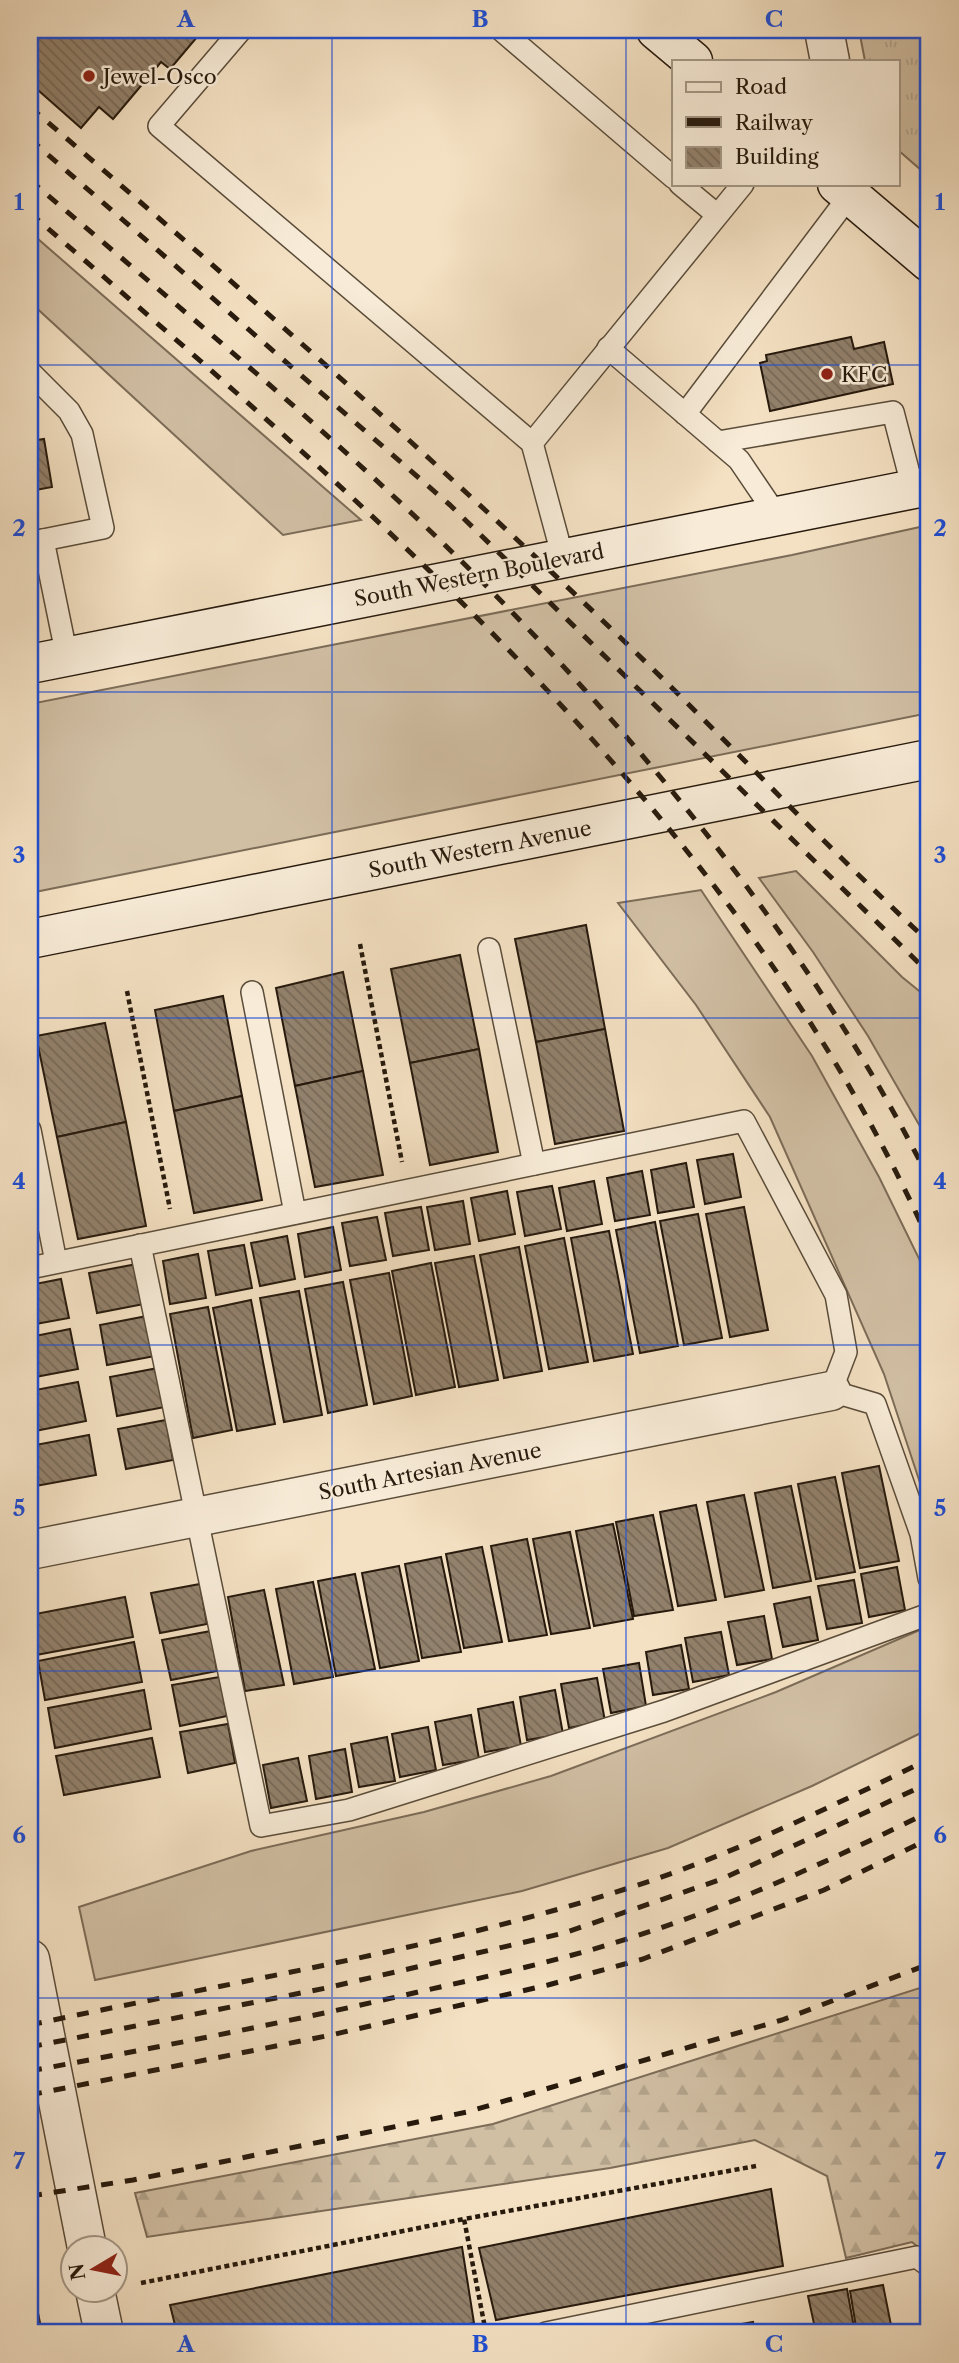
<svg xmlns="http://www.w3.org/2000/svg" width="959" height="2363" font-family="'Libre Caslon Text',serif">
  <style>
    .grass { fill: #d1bfa4; stroke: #7c6c58; stroke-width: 2 }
    .forest { fill: url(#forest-firs); stroke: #7c6c58; stroke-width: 2 }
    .park { fill: url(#park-tufts); stroke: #7c6c58; stroke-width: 2 }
    .building { fill: url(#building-back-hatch); stroke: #271a0d; stroke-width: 2 }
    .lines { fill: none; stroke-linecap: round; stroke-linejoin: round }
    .lane-casing { stroke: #5a4c3a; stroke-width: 24 }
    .street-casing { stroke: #5a4c3a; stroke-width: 41 }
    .secondary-casing { stroke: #271a0d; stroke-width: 41 }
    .path { stroke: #271a0d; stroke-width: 4.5; stroke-dasharray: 5 3.5; stroke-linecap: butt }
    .lane { stroke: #f8ecd8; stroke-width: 21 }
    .street { stroke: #f8ecd8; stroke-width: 38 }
    .secondary { stroke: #f8ecd8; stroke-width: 38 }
    .rail { stroke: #271a0d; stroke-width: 5; stroke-dasharray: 12 12; stroke-linecap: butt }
    .grid { fill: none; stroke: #1d4ed8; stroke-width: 2; stroke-opacity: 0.55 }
    .poi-dot { fill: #8f2418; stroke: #f8ecd8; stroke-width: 2.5 }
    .labels { text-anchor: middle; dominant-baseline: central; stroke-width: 5; stroke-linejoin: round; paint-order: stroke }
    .poi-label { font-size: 21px; fill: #271a0d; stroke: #f8ecd8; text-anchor: start }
    .street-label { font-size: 21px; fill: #271a0d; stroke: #f8ecd8 }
    .neatline { fill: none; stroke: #1d4ed8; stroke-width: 2.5 }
    .grid-label { font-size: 23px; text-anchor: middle; font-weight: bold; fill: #1d4ed8 }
  </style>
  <defs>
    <pattern id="forest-firs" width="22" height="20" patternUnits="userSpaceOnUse" patternTransform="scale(1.75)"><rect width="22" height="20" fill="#d1bfa4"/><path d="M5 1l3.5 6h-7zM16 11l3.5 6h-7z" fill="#b3a48c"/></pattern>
    <pattern id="park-tufts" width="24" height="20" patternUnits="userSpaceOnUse" patternTransform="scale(1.75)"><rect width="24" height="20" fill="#d1bfa4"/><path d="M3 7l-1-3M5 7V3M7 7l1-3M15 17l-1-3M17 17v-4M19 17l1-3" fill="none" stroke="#b3a48c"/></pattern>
    <pattern id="building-back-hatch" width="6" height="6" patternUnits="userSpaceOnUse" patternTransform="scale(1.75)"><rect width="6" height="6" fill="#92816c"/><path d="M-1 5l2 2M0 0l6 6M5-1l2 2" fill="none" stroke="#776957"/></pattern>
  </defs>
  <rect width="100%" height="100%" fill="#f4e1c3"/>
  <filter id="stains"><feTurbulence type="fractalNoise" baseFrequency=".00286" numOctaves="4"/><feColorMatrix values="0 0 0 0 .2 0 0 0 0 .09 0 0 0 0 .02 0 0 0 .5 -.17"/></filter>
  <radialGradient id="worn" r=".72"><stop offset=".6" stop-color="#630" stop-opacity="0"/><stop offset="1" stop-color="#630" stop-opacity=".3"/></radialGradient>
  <g class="grass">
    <path d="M30,232L361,520L283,535L30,302Z"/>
    <path d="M929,525V713L30,893V704L792,555Z"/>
    <path d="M796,871L902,977L929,999V1142L868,1036L813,952L759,878Z"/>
    <path d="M701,890L812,1056L879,1177L929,1279V1510L884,1374L770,1117L696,1005L618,903Z"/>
    <path d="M929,1626V1729L812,1786L668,1848L522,1891L95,1980L79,1907L251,1851L424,1812L551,1776L776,1692Z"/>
  </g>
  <path class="forest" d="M929,1985V2256L912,2242L846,2258L827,2176L755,2140L610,2168L147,2237L135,2193L493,2124Z"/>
  <path class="park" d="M859,30H929V177L898,150V61H865Z"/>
  <g class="building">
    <path d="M30,30H203L170,69L161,62L113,119L99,107L81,128L30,83Z"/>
    <path d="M851,337L854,349L884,342L893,384L770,411L760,363L767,361L766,355Z"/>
    <path d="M44,439L52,487L30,491V441Z"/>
    <path d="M586,925L605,1029L536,1042L515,939Z"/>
    <path d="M460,955L479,1049L410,1063L391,969Z"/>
    <path d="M343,972L363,1071L295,1086L276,988Z"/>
    <path d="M223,996L242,1096L174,1111L155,1010Z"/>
    <path d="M105,1023L126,1122L57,1137L36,1036Z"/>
    <path d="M605,1029L624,1131L555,1144L536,1042Z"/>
    <path d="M479,1049L498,1152L430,1165L410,1063Z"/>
    <path d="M363,1071L383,1175L315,1187L295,1086Z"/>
    <path d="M242,1096L262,1200L194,1213L174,1111Z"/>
    <path d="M126,1122L146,1226L78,1239L57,1137Z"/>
    <path d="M733,1154L741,1197L705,1204L697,1160Z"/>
    <path d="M686,1163L694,1207L658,1213L651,1170Z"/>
    <path d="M642,1171L650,1215L615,1221L607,1178Z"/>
    <path d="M594,1181L602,1224L567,1231L559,1188Z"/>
    <path d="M552,1186L561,1229L525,1236L517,1192Z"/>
    <path d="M507,1191L515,1234L479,1241L471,1198Z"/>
    <path d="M463,1201L470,1244L435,1250L427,1207Z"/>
    <path d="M421,1207L429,1250L393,1256L385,1213Z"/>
    <path d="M744,1207L768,1330L730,1337L706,1214Z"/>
    <path d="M698,1214L722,1338L684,1345L660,1221Z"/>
    <path d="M377,1217L386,1260L350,1266L342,1223Z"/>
    <path d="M655,1222L678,1346L640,1353L616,1230Z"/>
    <path d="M333,1227L341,1270L305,1277L298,1234Z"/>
    <path d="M609,1231L633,1354L594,1361L571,1238Z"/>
    <path d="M287,1236L295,1279L260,1286L251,1243Z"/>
    <path d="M564,1238L588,1362L549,1369L525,1246Z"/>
    <path d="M244,1245L252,1288L216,1295L208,1251Z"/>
    <path d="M519,1247L542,1371L504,1378L480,1255Z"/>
    <path d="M198,1254L206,1298L170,1304L163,1261Z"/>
    <path d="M474,1256L498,1380L459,1387L435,1263Z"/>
    <path d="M431,1263L455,1387L416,1395L392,1271Z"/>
    <path d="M137,1264L144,1304L97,1313L89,1273Z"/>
    <path d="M389,1273L412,1396L374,1404L350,1280Z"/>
    <path d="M61,1279L69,1318L30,1325V1285Z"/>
    <path d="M343,1282L367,1405L328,1413L305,1289Z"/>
    <path d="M299,1291L322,1415L284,1422L260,1298Z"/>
    <path d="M251,1300L275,1424L237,1431L213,1308Z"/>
    <path d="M208,1307L232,1430L193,1438L170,1314Z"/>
    <path d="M147,1316L155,1356L107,1365L100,1325Z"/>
    <path d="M70,1329L78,1369L30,1378V1337Z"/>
    <path d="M158,1368L165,1407L117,1416L110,1377Z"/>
    <path d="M78,1382L86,1421L30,1432V1391Z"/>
    <path d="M166,1420L173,1460L126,1469L118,1429Z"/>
    <path d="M89,1435L96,1475L30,1487V1446Z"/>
    <path d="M879,1466L899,1561L860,1568L842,1473Z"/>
    <path d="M835,1477L855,1572L816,1579L798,1484Z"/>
    <path d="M791,1486L811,1581L773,1588L755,1493Z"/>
    <path d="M744,1495L764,1590L725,1597L707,1502Z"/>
    <path d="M696,1505L716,1600L678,1606L660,1512Z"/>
    <path d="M653,1515L673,1610L634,1616L616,1522Z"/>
    <path d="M613,1524L633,1619L594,1626L576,1531Z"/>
    <path d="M570,1532L590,1628L551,1634L533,1539Z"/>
    <path d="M527,1539L547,1635L509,1641L491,1546Z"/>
    <path d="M482,1547L502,1642L464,1648L446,1554Z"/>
    <path d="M441,1557L461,1652L422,1658L405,1564Z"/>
    <path d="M399,1566L419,1661L380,1668L362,1573Z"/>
    <path d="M897,1567L905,1610L869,1617L861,1574Z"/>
    <path d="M355,1574L375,1669L336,1676L318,1581Z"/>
    <path d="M854,1580L862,1623L827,1629L818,1586Z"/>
    <path d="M313,1582L333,1677L294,1684L276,1589Z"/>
    <path d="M200,1584L207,1624L160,1633L151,1593Z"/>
    <path d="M264,1590L284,1685L245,1691L228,1597Z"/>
    <path d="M125,1597L133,1637L36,1655L30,1615Z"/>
    <path d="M810,1597L818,1640L783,1647L774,1604Z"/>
    <path d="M764,1616L772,1659L737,1665L728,1622Z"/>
    <path d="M211,1631L217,1671L171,1680L162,1640Z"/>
    <path d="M721,1632L729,1675L693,1682L685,1638Z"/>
    <path d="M134,1642L142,1682L45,1700L38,1661Z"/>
    <path d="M681,1645L689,1689L653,1695L646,1652Z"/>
    <path d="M639,1663L646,1706L611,1713L603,1669Z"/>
    <path d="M220,1677L227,1716L180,1726L172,1685Z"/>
    <path d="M597,1678L605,1721L569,1728L561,1684Z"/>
    <path d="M144,1690L151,1729L55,1748L48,1708Z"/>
    <path d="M555,1690L563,1734L527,1740L520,1697Z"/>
    <path d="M513,1702L521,1746L485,1752L478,1709Z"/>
    <path d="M471,1715L479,1759L443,1765L435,1722Z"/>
    <path d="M228,1724L235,1763L188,1773L180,1732Z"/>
    <path d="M428,1727L436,1770L400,1777L392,1734Z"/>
    <path d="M387,1737L395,1781L359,1787L351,1744Z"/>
    <path d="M152,1738L160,1777L64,1795L56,1756Z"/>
    <path d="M345,1749L352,1792L316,1799L309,1756Z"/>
    <path d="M298,1758L307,1801L271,1808L263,1765Z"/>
    <path d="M771,2189L783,2266L496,2320L479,2248Z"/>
    <path d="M462,2247L474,2323L420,2333H177L170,2305Z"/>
    <path d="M30,2272L42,2333H30Z"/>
    <path d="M883,2285L892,2330L857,2333L850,2291Z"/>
    <path d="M847,2289L855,2333H816L808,2296Z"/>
    <path d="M753,2322L755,2333H715L714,2329Z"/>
  </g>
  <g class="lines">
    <defs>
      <g id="lane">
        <path d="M241,30L159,126L532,443L563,558"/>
        <path d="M501,30L674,178"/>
        <path d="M680,184L716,214"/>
        <path d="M608,348L739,460L777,516"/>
        <path d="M30,372L69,411L82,434L103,528L43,540"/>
        <path d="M685,414L850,195"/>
        <path d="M718,442L893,412L913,489"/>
        <path d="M532,443L743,184"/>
        <path d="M30,543L43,540L67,657"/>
        <path d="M489,949L534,1164"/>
        <path d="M252,992L295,1213"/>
        <path d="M30,1130L56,1262"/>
        <path d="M140,1245L261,1826L349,1810L664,1711L929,1614"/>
        <path d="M30,1268L744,1121L836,1295L846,1352L831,1391L875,1404L921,1534L929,1578"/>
        <path d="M546,2333L917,2257L929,2266"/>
      </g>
      <g id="street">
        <path d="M824,30L830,61"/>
        <path d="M30,1550L831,1391"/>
        <path d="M30,1959L87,2248"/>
        <path d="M95,2290L104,2333"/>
      </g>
      <g id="secondary">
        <path d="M656,30L693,61"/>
        <path d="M837,184L929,262"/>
        <path d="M30,664L929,486"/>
        <path d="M30,939L929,759"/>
      </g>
    </defs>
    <use href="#lane" class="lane-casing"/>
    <use href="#street" class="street-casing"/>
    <use href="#secondary" class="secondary-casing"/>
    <g class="path">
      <path d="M360,944L402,1162"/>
      <path d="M127,991L170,1209"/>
      <path d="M141,2283L464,2219"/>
      <path d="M486,2333L464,2219L756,2166"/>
    </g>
    <use href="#lane" class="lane"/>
    <use href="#street" class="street"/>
    <use href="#secondary" class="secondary"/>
    <g class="rail">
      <path d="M30,107C233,281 434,458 626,643C729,742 825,846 929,942"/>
      <path d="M30,139L450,505L929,973"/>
      <path d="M30,180C191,318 358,454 506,606C669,773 824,970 929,1179"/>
      <path d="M30,213C374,511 738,816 929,1241"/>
      <path d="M30,2025C238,1980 451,1948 653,1880C748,1847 839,1803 929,1759"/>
      <path d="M30,2047L326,1988L564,1933L722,1879L929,1783"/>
      <path d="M30,2071C159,2047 289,2022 418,1992C490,1976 562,1960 633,1937C734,1905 833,1859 929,1812"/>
      <path d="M30,2095L331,2035L548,1985L643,1959L824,1890L929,1839"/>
      <path d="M30,2196L133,2180L467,2112L782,2020L929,1964"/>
    </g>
  </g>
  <path class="grid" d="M332,30V2333M626,30V2333M30,365H929M30,692H929M30,1018H929M30,1345H929M30,1671H929M30,1998H929"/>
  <g class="poi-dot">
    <circle cx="89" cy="76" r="7"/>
    <circle cx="827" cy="374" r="7"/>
  </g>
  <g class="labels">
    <g class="poi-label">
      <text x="103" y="76">Jewel-Osco</text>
      <text x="841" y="374">KFC</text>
    </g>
    <g class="street-label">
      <text transform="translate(479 575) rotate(-11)">South Western Boulevard</text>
      <text transform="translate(480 849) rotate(-11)">South Western Avenue</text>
      <text transform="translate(430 1471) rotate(-11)">South Artesian Avenue</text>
    </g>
  </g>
  <rect width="959" height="2363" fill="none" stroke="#f4e1c3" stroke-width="77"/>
  <rect x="672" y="60" width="228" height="126" fill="#f8ecd8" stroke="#a49887" stroke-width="2"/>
  <rect x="686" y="82" width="35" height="10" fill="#f8ecd8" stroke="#a49887" stroke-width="2"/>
  <text x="735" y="94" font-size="21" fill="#271a0d">Road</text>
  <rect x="686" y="117" width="35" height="10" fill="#271a0d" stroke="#a49887" stroke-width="2"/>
  <text x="735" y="130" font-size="21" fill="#271a0d">Railway</text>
  <rect x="686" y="147" width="35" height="21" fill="url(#building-back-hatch)" stroke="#a49887" stroke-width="2"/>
  <text x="735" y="164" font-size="21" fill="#271a0d">Building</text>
  <g transform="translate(94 2269) rotate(260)"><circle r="33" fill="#f8ecd8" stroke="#a49887" stroke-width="2"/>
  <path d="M0-5L12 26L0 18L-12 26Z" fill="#8f2418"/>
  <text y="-10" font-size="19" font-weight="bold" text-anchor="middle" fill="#271a0d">N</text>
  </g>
  <rect x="38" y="38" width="882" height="2286" class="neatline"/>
  <g class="grid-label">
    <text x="186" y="27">A</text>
    <text x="480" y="27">B</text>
    <text x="774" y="27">C</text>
    <text x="19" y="210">1</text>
    <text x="940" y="210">1</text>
    <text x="19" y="536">2</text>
    <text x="940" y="536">2</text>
    <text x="19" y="863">3</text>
    <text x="940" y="863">3</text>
    <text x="19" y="1189">4</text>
    <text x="940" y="1189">4</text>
    <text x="19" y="1516">5</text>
    <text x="940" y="1516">5</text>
    <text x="19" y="1843">6</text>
    <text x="940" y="1843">6</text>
    <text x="19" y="2169">7</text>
    <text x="940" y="2169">7</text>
    <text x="186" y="2352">A</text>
    <text x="480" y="2352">B</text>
    <text x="774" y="2352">C</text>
  </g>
  <rect width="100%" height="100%" filter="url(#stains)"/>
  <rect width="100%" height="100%" fill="url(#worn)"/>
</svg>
